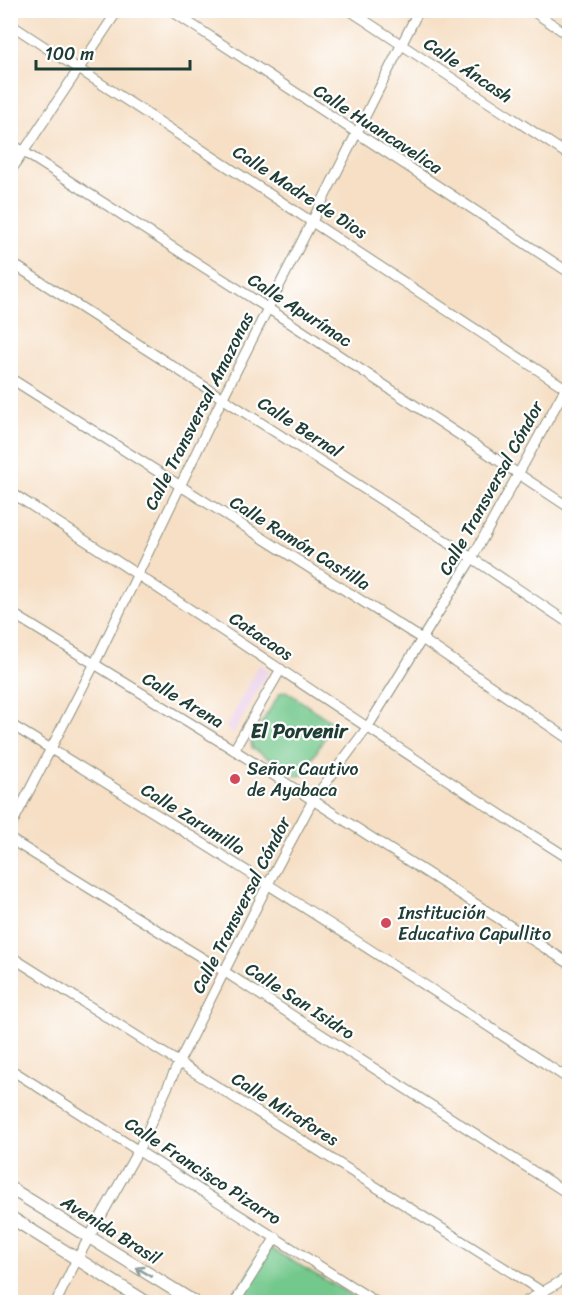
<svg xmlns="http://www.w3.org/2000/svg" width="580" height="1313" font-family="Sriracha,sans-serif">
  <style>
    .built { fill: #ebd1eb }
    .green { fill: #73c88c; stroke: #498260; stroke-width: 1.5 }
    .lines { fill: none; stroke-linecap: round; stroke-linejoin: round }
    .minor-casing { stroke: #8a8e7c; stroke-width: 11 }
    .tertiary-casing { stroke: #8a8e7c; stroke-width: 14 }
    .minor { stroke: #fff; stroke-width: 9 }
    .tertiary { stroke: #fff; stroke-width: 12 }
    .oneway { stroke: #8f9e9a }
    .poi-dot { fill: #d1495b; stroke: #fff; stroke-width: 2 }
    .labels { text-anchor: middle; dominant-baseline: central; stroke-width: 4.5; stroke-linejoin: round; paint-order: stroke }
    .street-label { font-size: 18px; fill: #1f3d34; stroke: #fff }
    .poi-label { font-size: 18px; fill: #1f3d34; stroke: #fff; text-anchor: start }
    .neighbourhood-label { font-size: 20px; font-weight: bold; fill: #1f3d34; stroke: #fff }
  </style>
  <rect width="100%" height="100%" fill="#fff"/>
  <filter id="ink" filterUnits="userSpaceOnUse"><feTurbulence type="fractalNoise" baseFrequency=".0167" numOctaves="2"/><feDisplacementMap in="SourceGraphic" scale="12" xChannelSelector="R" yChannelSelector="G"/><feConvolveMatrix kernelMatrix="1 2 1 2 8 2 1 2 1" color-interpolation-filters="sRGB"/></filter>
  <filter id="wash" filterUnits="userSpaceOnUse"><feTurbulence type="fractalNoise" baseFrequency=".008" numOctaves="4" result="noise"/><feDisplacementMap in="SourceGraphic" scale="24" xChannelSelector="R" yChannelSelector="G"/><feGaussianBlur stdDeviation="1.35" result="paint"/><feColorMatrix in="noise" values="0 0 0 0 0 0 0 0 0 0 0 0 0 0 0 0 0 1.4 0 .05"/><feComposite in="paint" operator="in"/></filter>
  <g filter="url(#wash)">
    <rect width="100%" height="100%" fill="#f6dfc5"/>
    <path class="built" d="M259,664L269,670L233,734L226,728Z"/>
    <g class="green">
      <path d="M286,691L333,723L303,775L297,776L252,748L251,740L280,693Z"/>
      <path d="M265,1245L363,1302H233Z"/>
    </g>
  </g>
  <g filter="url(#ink)">
    <g class="lines">
      <defs>
        <g id="minor">
          <path d="M170,10L570,273"/>
          <path d="M349,10L570,156"/>
          <path d="M531,10L570,36"/>
          <path d="M10,24L570,391"/>
          <path d="M10,143L269,309L570,508"/>
          <path d="M10,172L118,10"/>
          <path d="M10,262L472,558L570,624"/>
          <path d="M10,378L422,639L570,740"/>
          <path d="M10,492C199,612 381,740 570,859"/>
          <path d="M10,612L234,750L570,964"/>
          <path d="M10,724C199,839 385,958 570,1080"/>
          <path d="M234,750L281,669"/>
          <path d="M10,828L94,665L223,397L419,10"/>
          <path d="M10,839L225,972L570,1195"/>
          <path d="M10,956L541,1291"/>
          <path d="M10,1069L376,1302"/>
          <path d="M10,1302H11"/>
          <path d="M56,1302L77,1259L139,1149L179,1062L267,886L313,800L367,728L472,558L570,380"/>
          <path d="M235,1302L276,1237"/>
          <path d="M525,1302L570,1276"/>
        </g>
        <g id="tertiary">
          <path d="M10,1188L194,1302"/>
          <path d="M10,1217L146,1302"/>
        </g>
      </defs>
      <use href="#minor" class="minor-casing"/>
      <use href="#tertiary" class="tertiary-casing"/>
      <use href="#minor" class="minor"/>
      <use href="#tertiary" class="tertiary"/>
    </g>
    <defs><path id="oneway-shaft" d="M-6 0H5M1.5-3L5.5 0L1.5 3" fill="none" stroke-width="1.6" stroke-linecap="round" stroke-linejoin="round" transform="scale(1.5)"/></defs>
    <use class="oneway" href="#oneway-shaft" transform="translate(144 1272) rotate(-149)"/>
  </g>
  <g class="poi-dot">
    <circle cx="235" cy="779" r="6"/>
    <circle cx="386" cy="923" r="6"/>
  </g>
  <g class="labels">
    <g class="street-label">
      <text transform="translate(468 70) rotate(34)">Calle Áncash</text>
      <text transform="translate(378 129) rotate(33)">Calle Huancavelica</text>
      <text transform="translate(300 192) rotate(33)">Calle Madre de Dios</text>
      <text transform="translate(300 310) rotate(33)">Calle Apurímac</text>
      <text transform="translate(199 411) rotate(-63)">Calle Transversal Amazonas</text>
      <text transform="translate(300 427) rotate(33)">Calle Bernal</text>
      <text transform="translate(491 488) rotate(-61)">Calle Transversal Cóndor</text>
      <text transform="translate(300 543) rotate(32)">Calle Ramón Castilla</text>
      <text transform="translate(261 636) rotate(34)">Catacaos</text>
      <text transform="translate(183 700) rotate(31)">Calle Arena</text>
      <text transform="translate(193 819) rotate(32)">Calle Zarumilla</text>
      <text transform="translate(241 905) rotate(-63)">Calle Transversal Cóndor</text>
      <text transform="translate(300 1001) rotate(33)">Calle San Isidro</text>
      <text transform="translate(285 1109) rotate(32)">Calle Mirafores</text>
      <text transform="translate(203 1171) rotate(33)">Calle Francisco Pizarro</text>
      <text transform="translate(111 1230) rotate(32)">Avenida Brasil</text>
    </g>
    <g class="poi-label">
      <text x="247" y="769">Señor Cautivo<tspan x="247" dy="21">de Ayabaca</tspan></text>
      <text x="398" y="913">Institución<tspan x="398" dy="21">Educativa Capullito</tspan></text>
    </g>
    <g class="neighbourhood-label">
      <text x="299" y="731">El Porvenir</text>
    </g>
  </g>
  <rect width="580" height="1313" fill="none" stroke="#fff" stroke-width="36"/>
  <path d="M36 60v9h154v-9" fill="none" stroke="#1f3d34" stroke-width="3"/>
  <text x="45" y="60" font-size="18" fill="#1f3d34" stroke="#ffffff" stroke-width="4.5" paint-order="stroke">100 m</text>
</svg>
